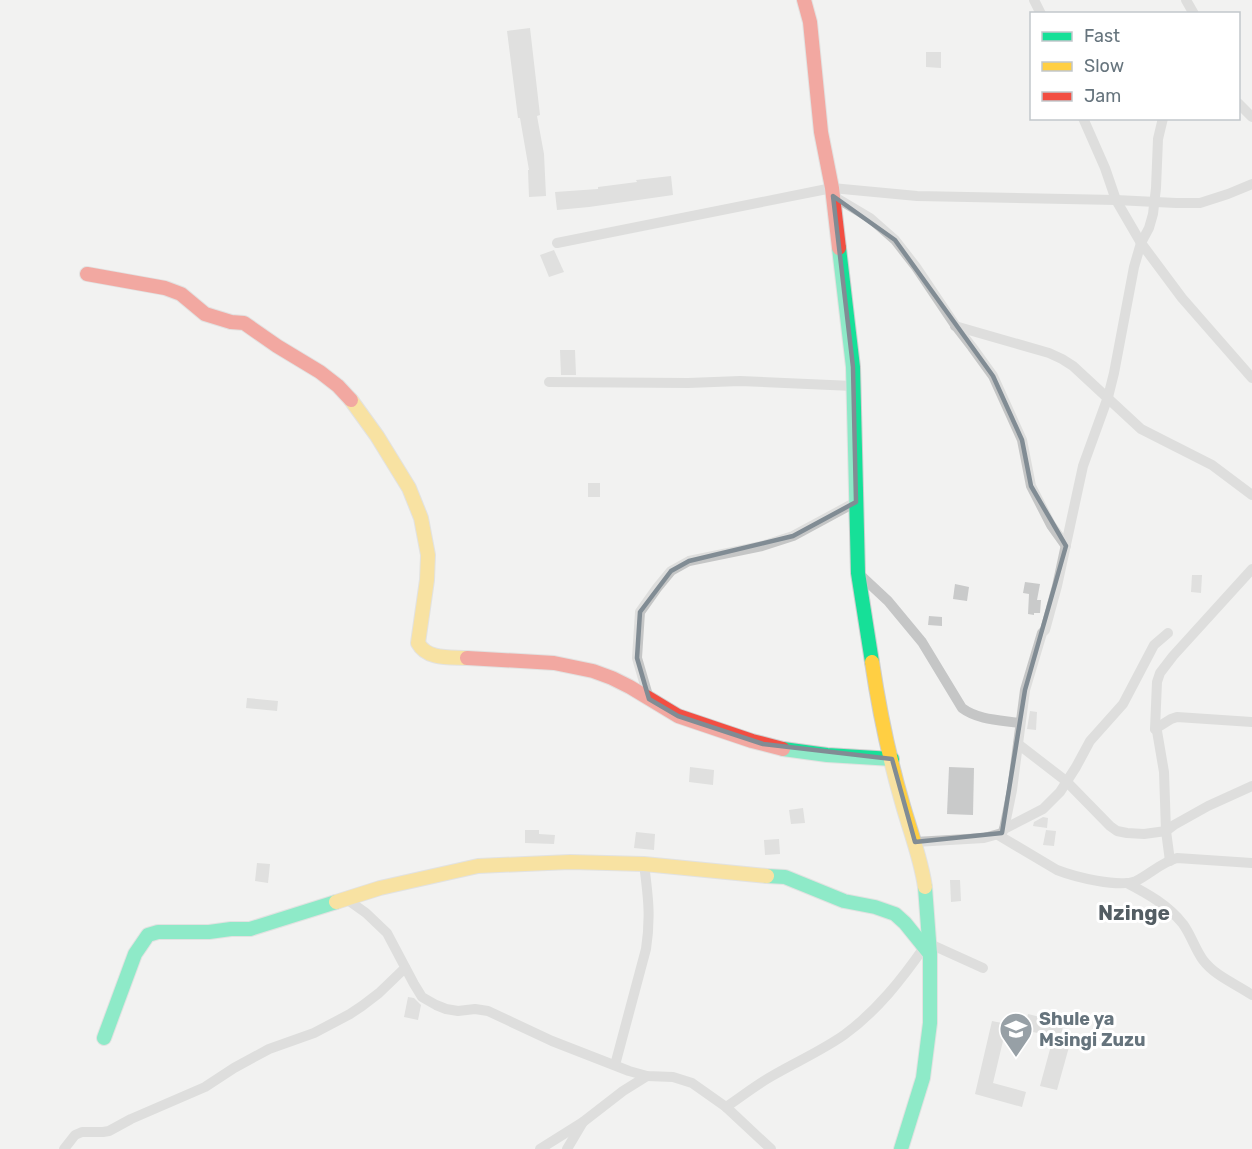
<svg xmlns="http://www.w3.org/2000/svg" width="1252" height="1149" font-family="Rubik,sans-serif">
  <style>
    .building { fill: #c9caca }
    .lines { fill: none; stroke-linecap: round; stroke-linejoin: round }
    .fast-casing { stroke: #cecfcf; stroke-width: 16 }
    .slow-casing { stroke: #cecfcf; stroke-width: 16 }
    .jam-casing { stroke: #cecfcf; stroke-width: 16 }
    .street { stroke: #c5c6c6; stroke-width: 10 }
    .fast { stroke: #16e098; stroke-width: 14 }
    .slow { stroke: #ffcf43; stroke-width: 14 }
    .jam { stroke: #f24e42; stroke-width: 14 }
    .marked { fill: none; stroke: #818c94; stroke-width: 4.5; stroke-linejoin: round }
    .labels { text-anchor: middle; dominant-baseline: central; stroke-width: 6; stroke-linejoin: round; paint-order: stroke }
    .poi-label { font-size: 18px; font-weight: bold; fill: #66747d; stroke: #fff; text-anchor: start }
    .quarter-label { font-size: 21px; font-weight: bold; fill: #535d63; stroke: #fff }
  </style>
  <rect width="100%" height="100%" fill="#f2f2f1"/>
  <g class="building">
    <path d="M530,28L540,115L537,116L544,154L546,196L529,197L528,170H529L520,118H518L507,31Z"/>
    <path d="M926,52H941V68L926,67Z"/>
    <path d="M671,176L673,195L589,207L557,210L555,192L598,189V187L637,182L636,180Z"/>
    <path d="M554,250L564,272L549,277L540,255Z"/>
    <path d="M560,350H575L576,375H561Z"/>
    <rect x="588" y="483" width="12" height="14"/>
    <path d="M1192,575H1202L1201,593L1191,592Z"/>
    <path d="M1025,582L1040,584L1037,600H1041L1040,613H1034V615L1028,614L1029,594L1023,593Z"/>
    <path d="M955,584L969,587L967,601L953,599Z"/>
    <path d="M929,616L942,617V626L928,625Z"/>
    <path d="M247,698L278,701L277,711L246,708Z"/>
    <path d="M1030,711L1037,712L1036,730L1027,729Z"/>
    <path d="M690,767L714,770L713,785L689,782Z"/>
    <path d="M949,767L974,768L973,815L947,814Z"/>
    <path d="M803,808L805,823L791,824L789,810Z"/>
    <path d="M1043,817L1048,818L1047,828L1033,826L1034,822Z"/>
    <path d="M525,830H539V834L555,835L554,844L525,843Z"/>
    <path d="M1046,830L1056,831L1054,846L1043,845Z"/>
    <path d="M636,832L655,834L654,850L634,848Z"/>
    <path d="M779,839L780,854L765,855L764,840Z"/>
    <path d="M257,863L270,864L268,883L255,881Z"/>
    <path d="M950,880H960L961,901L951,902Z"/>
    <path d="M408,997L414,998L421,1005L418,1020L404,1017Z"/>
    <path d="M1028,1014L1064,1023L1060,1038L1024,1030Z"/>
    <path d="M992,1021L1007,1024L993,1083L1026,1092L1022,1107L975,1094Z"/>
    <path d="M1052,1042L1069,1047L1057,1090L1040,1086Z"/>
  </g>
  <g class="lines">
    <defs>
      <g id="fast">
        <path d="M839,248L853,367L858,573L872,662"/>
        <path d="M783,749L827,755L892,759"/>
        <path d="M767,876L785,877L844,901L875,907L895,914L905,923L930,954"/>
        <path d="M104,1038L135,954L148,935L158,932H209L231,929H250L336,902"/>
        <path d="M901,1149L923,1078L930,1023V954L925,887"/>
      </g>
      <g id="slow">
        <path d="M351,400L377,436L409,488L421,518L428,555L427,580L418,643C427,660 450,657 467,658"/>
        <path d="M872,662C879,709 889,757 902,802C910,831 921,858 925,887"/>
        <path d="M336,902L380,888L478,866L570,862L644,864L767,876"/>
      </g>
      <g id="jam">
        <path d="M804,0L810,22L821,132L832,188L839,248"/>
        <path d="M87,274L165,288L181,294L205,314L231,322L244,323L277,346L320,372L338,386L351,400"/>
        <path d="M467,658L554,663L593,671L612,678L630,687L678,716L752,741L783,749"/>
      </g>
    </defs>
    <use href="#fast" class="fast-casing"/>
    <use href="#slow" class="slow-casing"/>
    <use href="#jam" class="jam-casing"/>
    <g class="street">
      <path d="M1034,0L1041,14"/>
      <path d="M1186,0L1194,14"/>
      <path d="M1238,103L1252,117"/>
      <path d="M1083,118L1105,168L1116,200L1141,243L1182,298L1252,378"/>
      <path d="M833,196L870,218L895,240L916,267L955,325L972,347L993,376L1022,440L1031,486L1051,525L1066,546"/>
      <path d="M557,243L832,188L917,196L1116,200L1176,203H1200L1228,194L1252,184"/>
      <path d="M955,326L1049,353L1062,359L1073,366L1141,429L1212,465L1252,495"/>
      <path d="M549,382L688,383L740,381L853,386"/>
      <path d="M858,573L888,601L922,642L962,708C978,720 1000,720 1020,723"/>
      <path d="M649,699L637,658L640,612L657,588L671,571L689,561L762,546L793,536L856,502"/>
      <path d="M1155,729L1171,719L1177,717L1252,722"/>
      <path d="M1018,744L1066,781L1110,826L1117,831L1127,833L1144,834L1166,831L1174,825L1208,806L1252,786"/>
      <path d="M1004,829L1043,809L1060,792L1076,767L1090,741L1123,704L1154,645L1168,633"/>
      <path d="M998,835L1057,870C1075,877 1119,888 1136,881C1150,874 1162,862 1177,858L1252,863"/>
      <path d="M915,842L984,838L1002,833L1004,829L1012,790L1025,690L1042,633L1045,630L1057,586L1083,466L1108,397L1114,373L1134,267L1141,243L1149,228L1153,214L1156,188L1158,139L1163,118"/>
      <path d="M1170,861L1166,831L1164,772L1157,731L1155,729L1157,682L1160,673L1173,656L1252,569"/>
      <path d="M1127,883C1148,894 1168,905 1183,924C1191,935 1195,949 1203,960C1215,976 1236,984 1252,995"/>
      <path d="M345,898L366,913L387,933L414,984L422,997L436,1005L446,1009L458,1011L475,1009L488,1011L552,1041L629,1071L647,1076L673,1077L692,1083L726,1107L771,1149"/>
      <path d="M930,944L983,968"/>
      <path d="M615,1065L646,949C651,916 648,896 644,864"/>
      <path d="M726,1107C741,1097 756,1085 772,1076C796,1062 821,1051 844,1035C877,1011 902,979 925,946"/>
      <path d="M64,1149L75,1135L82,1132H103L109,1131L131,1119L205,1087L234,1068L269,1049L314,1033L350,1014L362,1006L379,993L405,968"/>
      <path d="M540,1149L583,1122L623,1091L647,1076"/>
      <path d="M567,1149L583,1122"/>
    </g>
    <use href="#fast" class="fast"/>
    <use href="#slow" class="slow"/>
    <use href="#jam" class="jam"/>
  </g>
  <path d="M0 0H1252V1149H0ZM833,196L895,240L993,376L1022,440L1031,486L1066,546L1025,690L1002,833L915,842L892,759L763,744L678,716L649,699L637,658L640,612L671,571L689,561L793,536L856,502L853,367Z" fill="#f2f2f1" fill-opacity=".55" fill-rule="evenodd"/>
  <path class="marked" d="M833,196L895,240L993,376L1022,440L1031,486L1066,546L1025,690L1002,833L915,842L892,759L763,744L678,716L649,699L637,658L640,612L671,571L689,561L793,536L856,502L853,367Z"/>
  <defs>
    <symbol id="school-pin" viewBox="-11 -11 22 30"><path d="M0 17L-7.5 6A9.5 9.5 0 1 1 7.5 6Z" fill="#97a0a6" stroke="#fff"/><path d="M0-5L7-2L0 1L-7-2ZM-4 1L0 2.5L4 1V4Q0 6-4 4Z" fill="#fff"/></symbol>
  </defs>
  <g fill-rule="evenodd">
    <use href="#school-pin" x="997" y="1010" width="38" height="52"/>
  </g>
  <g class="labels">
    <g class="poi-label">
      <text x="1039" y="1019">Shule ya<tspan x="1039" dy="21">Msingi Zuzu</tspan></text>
    </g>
    <g class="quarter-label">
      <text x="1134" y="912">Nzinge</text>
    </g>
  </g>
  <rect x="1030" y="12" width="210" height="108" fill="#ffffff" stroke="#c2c7cb" stroke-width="1.5"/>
  <rect x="1042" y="32" width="30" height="9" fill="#16e098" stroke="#c2c7cb" stroke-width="1.5"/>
  <text x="1084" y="42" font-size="18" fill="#66747d">Fast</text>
  <rect x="1042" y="62" width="30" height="9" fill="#ffcf43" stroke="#c2c7cb" stroke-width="1.5"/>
  <text x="1084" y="72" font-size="18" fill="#66747d">Slow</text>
  <rect x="1042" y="92" width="30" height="9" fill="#f24e42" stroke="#c2c7cb" stroke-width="1.5"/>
  <text x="1084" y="102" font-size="18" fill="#66747d">Jam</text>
</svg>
